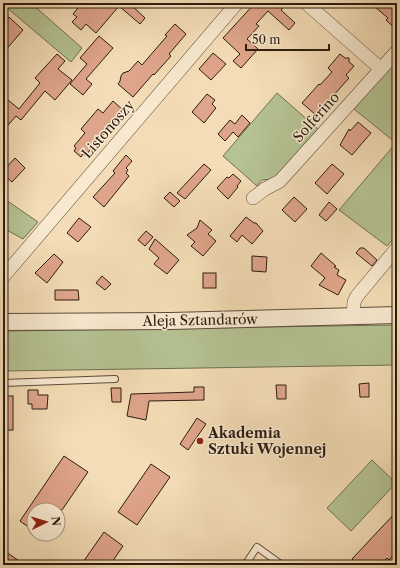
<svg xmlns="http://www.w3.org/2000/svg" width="400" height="568" font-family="'Libre Caslon Text',serif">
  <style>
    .green { fill: #b5c292; stroke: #706f52 }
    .building { fill: #dfa58b; stroke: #2c1c11 }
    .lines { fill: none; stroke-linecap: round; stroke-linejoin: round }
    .service-casing { stroke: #5e4c3a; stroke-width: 8 }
    .minor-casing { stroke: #5e4c3a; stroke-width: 14 }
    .tertiary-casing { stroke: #5e4c3a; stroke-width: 18 }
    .service { stroke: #f8e9d0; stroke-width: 6 }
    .minor { stroke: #f8e9d0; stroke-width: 13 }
    .tertiary { stroke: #f8e9d0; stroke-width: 16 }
    .poi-dot { fill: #8f2418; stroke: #f8e9d0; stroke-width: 1.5 }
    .labels { text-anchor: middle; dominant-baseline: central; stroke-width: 3; stroke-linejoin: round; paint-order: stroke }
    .street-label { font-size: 14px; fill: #2c1c11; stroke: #f8e9d0 }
    .poi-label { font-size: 14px; font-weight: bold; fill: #2c1c11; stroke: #f8e9d0; text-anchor: start }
  </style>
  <rect width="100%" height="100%" fill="#f4ddb6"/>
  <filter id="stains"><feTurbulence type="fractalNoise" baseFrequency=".005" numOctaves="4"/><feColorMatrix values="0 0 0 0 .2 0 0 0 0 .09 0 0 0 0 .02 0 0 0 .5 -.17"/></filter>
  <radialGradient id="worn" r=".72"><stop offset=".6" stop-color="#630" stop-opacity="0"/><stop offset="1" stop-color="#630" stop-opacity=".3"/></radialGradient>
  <g class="green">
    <path d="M10,3H31L82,48L71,62L6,7Z"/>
    <path d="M397,60V234L387,246L339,210L396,143L354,109Z"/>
    <path d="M277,93L318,129L274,179L262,180L257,186L223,156Z"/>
    <path d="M3,198L38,222L23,239L3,228Z"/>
    <path d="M397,325V365L3,371V331Z"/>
    <path d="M372,460L396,483L351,531L327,508Z"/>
  </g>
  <g class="building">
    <path d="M82,3H129L145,18L140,24L119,6L96,33L86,24L81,30L72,22L77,17L73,14Z"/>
    <path d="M255,3H287L281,10L295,23L289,30L268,11L256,24L259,26L247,39L258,49L241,68L233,61L240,54L223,38Z"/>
    <path d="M385,3H397V30L386,20L388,18L374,6L383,5Z"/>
    <path d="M9,17L23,30L3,53V24Z"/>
    <path d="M175,24L186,34L169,54L171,56L154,75L153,74L133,97L118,84L120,81L121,76L123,73L129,71L138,61L142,65L167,36L165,35Z"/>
    <path d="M99,36L113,48L86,79L92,84L83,95L70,84L87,64L80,58Z"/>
    <path d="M213,53L226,64L211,80L199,69Z"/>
    <path d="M57,54L65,61L58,69L72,80L55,100L45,91L21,120L16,116L3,131V96L19,109L40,83L35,78Z"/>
    <path d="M340,54L345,58H349V62L354,66L346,75L349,78L316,115L302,103L319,84L320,85L332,72L328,68Z"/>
    <path d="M207,94L215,100L212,104L216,108L204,123L192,112Z"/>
    <path d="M113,101L124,111L85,156L83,154L81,157L74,151L76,148L74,146L85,133L81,129L98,109L103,113Z"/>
    <path d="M242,115L250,123L238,137L233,132L225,141L218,134L230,120L235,124Z"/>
    <path d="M358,122L371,133L352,155L340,145L349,129L350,131Z"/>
    <path d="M126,155L132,161L126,168L128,170L126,173L129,176L104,207L93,197L115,173L113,171Z"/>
    <path d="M15,158L25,168L12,182L3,174V171Z"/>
    <path d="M204,164L211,170L185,199L177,193Z"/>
    <path d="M332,164L344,174L327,194L315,183Z"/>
    <path d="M233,174L241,181L237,186L238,187L228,199L217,188L227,177L229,178Z"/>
    <path d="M170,192L180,201L174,207L164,198Z"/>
    <path d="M294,197L307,209L295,222L282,210Z"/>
    <path d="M329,202L337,209L326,221L319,215Z"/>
    <path d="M246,217L254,223H256L263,231L252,244L242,235L237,242L230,236Z"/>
    <path d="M79,218L91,227L78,242L67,233Z"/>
    <path d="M200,220L212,230L208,234L216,241L203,256L191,246L195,242L187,235L197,228Z"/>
    <path d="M146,231L153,237L145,246L138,240Z"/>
    <path d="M155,239L179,260L167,274L154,264L159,258L149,249Z"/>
    <path d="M360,248H364L377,260L372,266L356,253Z"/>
    <path d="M321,253L336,266L334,267L339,270L337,275L346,280L338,295L319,285L325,278L311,266Z"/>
    <path d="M54,254L63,262L47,283L35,273Z"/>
    <path d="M252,256L267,257L266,272L252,271Z"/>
    <rect x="203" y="273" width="13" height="15"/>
    <path d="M102,276L111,284L105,290L96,283Z"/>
    <path d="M55,290H78L79,300H55Z"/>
    <path d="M369,383V397H360L359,384Z"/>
    <path d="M276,385H286V399H277Z"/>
    <path d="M194,387H204V400L149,401L146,420L127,416L131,394L194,392Z"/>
    <path d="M111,388H121V402H112Z"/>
    <path d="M28,390H38V395H48L47,409H32V404H28Z"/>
    <rect x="3" y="396" width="10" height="34"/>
    <path d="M197,418L206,424L188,450L180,444Z"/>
    <path d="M64,456L88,472L62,510H34V531L20,521Z"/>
    <path d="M151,464L170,477L137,525L118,512Z"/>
    <path d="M397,511V547L393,551L395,553L389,560L387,558L380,565H358L352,559Z"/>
    <path d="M104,532L123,546L110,565H81Z"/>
    <path d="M3,550L25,565H3Z"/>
  </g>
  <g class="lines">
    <defs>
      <g id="service">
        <path d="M3,383L115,379"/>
        <path d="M245,565L257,547L282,565"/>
      </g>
      <g id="minor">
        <path d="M306,3L381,69"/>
        <path d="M253,198L265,189L280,181L397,51"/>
        <path d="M3,277L237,3"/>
        <path d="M353,316L354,302L357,296L397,248"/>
      </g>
      <path id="tertiary" d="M3,322L171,321L397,315"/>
    </defs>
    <use href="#service" class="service-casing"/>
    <use href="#minor" class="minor-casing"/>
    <use href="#tertiary" class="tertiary-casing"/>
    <use href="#service" class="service"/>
    <use href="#minor" class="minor"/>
    <use href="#tertiary" class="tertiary"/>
  </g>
  <circle class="poi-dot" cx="200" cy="441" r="4"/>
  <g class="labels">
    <g class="street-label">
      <text transform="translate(316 117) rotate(-48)">Solferino</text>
      <text transform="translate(108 129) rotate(-49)">Listonoszy</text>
      <text transform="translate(200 320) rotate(-1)">Aleja Sztandarów</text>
    </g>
    <g class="poi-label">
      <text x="208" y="433">Akademia<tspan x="208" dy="16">Sztuki Wojennej</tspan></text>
    </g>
  </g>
  <rect width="400" height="568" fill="none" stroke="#f4ddb6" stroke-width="16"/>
  <rect x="4" y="4" width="392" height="560" fill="none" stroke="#2c1c11" stroke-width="2"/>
  <rect x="8" y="8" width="384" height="552" fill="none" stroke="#2c1c11"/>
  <g transform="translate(46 522) rotate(85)"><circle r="19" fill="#f8e9d0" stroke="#a69784"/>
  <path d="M0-3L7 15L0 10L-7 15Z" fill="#8f2418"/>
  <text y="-6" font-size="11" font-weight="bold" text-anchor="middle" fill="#2c1c11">N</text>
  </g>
  <path d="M246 44v6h83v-6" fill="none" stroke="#2c1c11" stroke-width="2"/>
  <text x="252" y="44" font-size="12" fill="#2c1c11" stroke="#f8e9d0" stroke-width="3" paint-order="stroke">50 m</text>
  <rect width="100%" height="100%" filter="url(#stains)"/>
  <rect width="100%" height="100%" fill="url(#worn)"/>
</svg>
